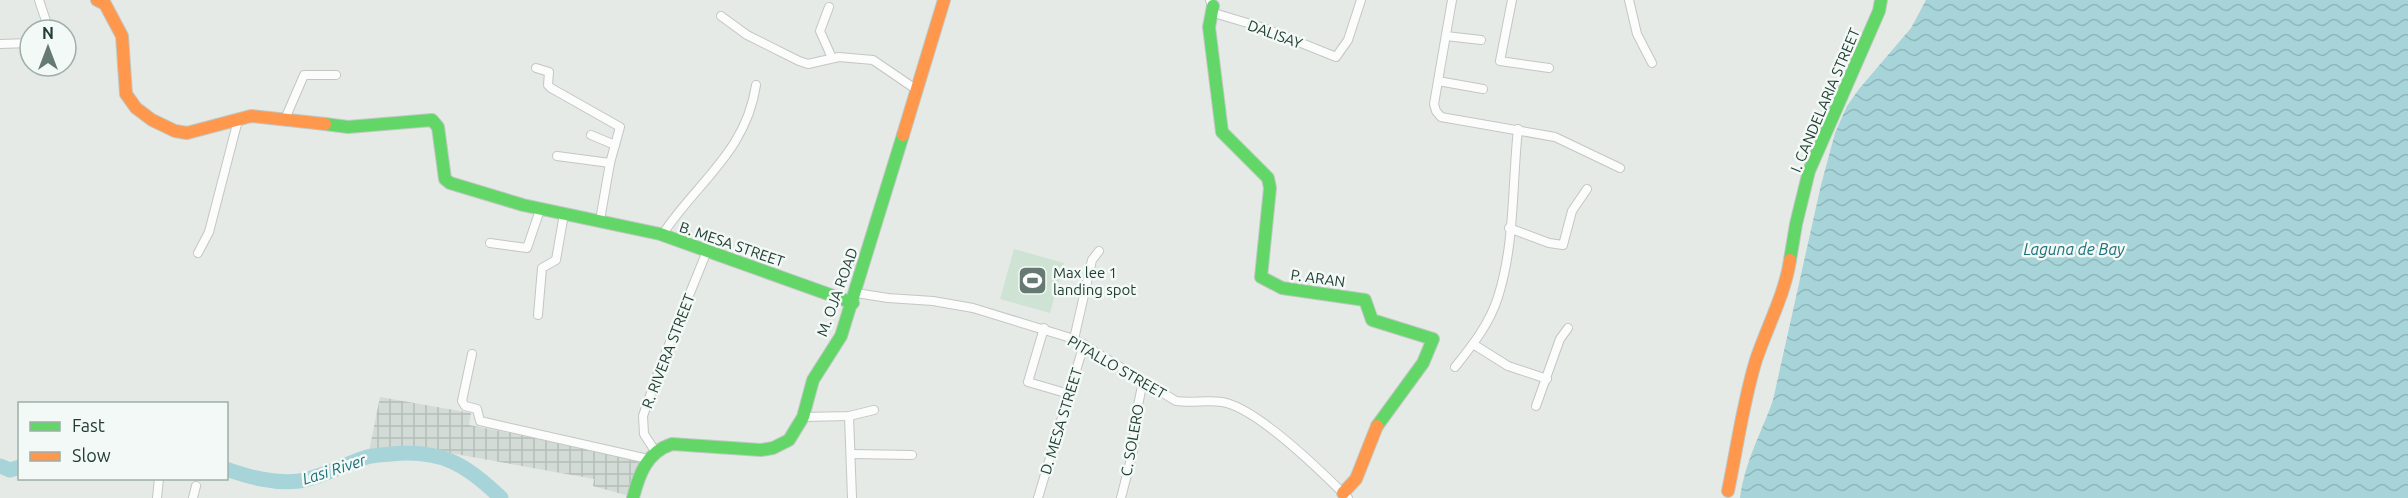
<svg xmlns="http://www.w3.org/2000/svg" width="2408" height="498" font-family="Ubuntu,sans-serif">
  <style>
    .industrial { fill: url(#industrial-grid) }
    .pitch { fill: #cee3d3 }
    .water { fill: url(#water-waves) }
    .lines { fill: none; stroke-linecap: round; stroke-linejoin: round }
    .river { stroke: #a6d4d8; stroke-width: 15 }
    .street-casing { stroke: #c2c7c4; stroke-width: 10 }
    .fast-casing { stroke: #c0c8c4; stroke-width: 14 }
    .slow-casing { stroke: #c0c8c4; stroke-width: 14 }
    .street { stroke: #fbfcfb; stroke-width: 8 }
    .fast { stroke: #63d668; stroke-width: 12 }
    .slow { stroke: #ff974d; stroke-width: 12 }
    .labels { text-anchor: middle; dominant-baseline: central; stroke-width: 5; stroke-linejoin: round; paint-order: stroke }
    .street-label { font-size: 15px; fill: #223e34; stroke: #f3f9f6 }
    .poi-label { font-size: 15px; fill: #223e34; stroke: #f3f9f6; text-anchor: start }
    .water-label { font-size: 16px; font-style: italic; fill: #1d7079; stroke: #f3f9f6 }
  </style>
  <defs>
    <pattern id="industrial-grid" width="8" height="8" patternUnits="userSpaceOnUse" patternTransform="scale(1.5)"><rect width="8" height="8" fill="#d3dbd7"/><path d="M0 4h8M4 0v8" fill="none" stroke="#b5bdb9"/></pattern>
    <pattern id="water-waves" width="16" height="10" patternUnits="userSpaceOnUse" patternTransform="scale(1.5)"><rect width="16" height="10" fill="#a6d4d8"/><path d="M0 5q4-4 8 0t8 0" fill="none" stroke="#8fb7ba"/></pattern>
  </defs>
  <rect width="100%" height="100%" fill="#e5eae7"/>
  <path class="industrial" d="M380,397L471,413L469,425L578,446L642,461L629,496L593,486L594,479L422,448L369,451Z"/>
  <path class="pitch" d="M1014,249L1064,263L1050,313L1000,299Z"/>
  <path class="water" d="M1926,0H2408V498H1740C1745,461 1761,434 1773,400L1821,185L1835,133L1847,106L1859,89L1911,28Z"/>
  <g class="lines">
    <g class="river">
      <path d="M0,466L10,470L20,467"/>
      <path d="M226,469C249,477 274,484 299,481C320,478 343,465 364,458C372,455 382,455 391,454C441,449 466,464 501,498"/>
    </g>
    <defs>
      <g id="street">
        <path d="M39,0L49,30"/>
        <path d="M1210,0L1214,13L1264,28L1336,57L1348,40L1361,0"/>
        <path d="M1452,0L1434,104L1436,111L1441,117L1555,137L1620,168"/>
        <path d="M1512,0L1500,61L1549,68"/>
        <path d="M1629,0L1637,34L1652,63"/>
        <path d="M829,7L820,31L832,58"/>
        <path d="M721,16L747,35L799,61L808,64L839,57L873,60L917,90"/>
        <path d="M1446,36L1481,40"/>
        <path d="M0,44L30,43"/>
        <path d="M536,68L549,72L548,85L551,88L620,127L610,163L600,220"/>
        <path d="M1438,81L1483,89"/>
        <path d="M285,119L304,75H336"/>
        <path d="M591,135L615,145"/>
        <path d="M557,156L610,163"/>
        <path d="M1509,228L1549,243L1563,245L1572,211L1587,189"/>
        <path d="M662,235C697,182 746,152 756,85"/>
        <path d="M490,243L527,248L540,210"/>
        <path d="M198,253L209,232L238,120"/>
        <path d="M856,293L888,298L933,301L973,308L1074,339L1176,401C1191,403 1207,400 1222,402C1256,407 1323,473 1348,498"/>
        <path d="M538,315L542,268L556,260L564,214"/>
        <path d="M1044,328L1028,382L1069,394"/>
        <path d="M1074,339L1092,260L1099,251"/>
        <path d="M1473,344L1508,366L1547,379"/>
        <path d="M472,354L462,401L465,406L477,409L480,421L648,459"/>
        <path d="M1455,367C1472,346 1490,323 1498,297C1515,244 1512,184 1518,129"/>
        <path d="M1536,406L1560,339L1568,328"/>
        <path d="M849,416L852,498"/>
        <path d="M803,417L849,416L874,410"/>
        <path d="M655,451L644,434L643,416L660,367L707,251"/>
        <path d="M851,454L912,455"/>
        <path d="M157,498L159,478"/>
        <path d="M193,498L196,486"/>
        <path d="M1038,498L1084,344"/>
        <path d="M1121,498L1134,447L1135,420L1143,381"/>
      </g>
      <g id="fast">
        <path d="M1213,6L1209,27L1222,132L1268,178L1270,188L1261,277L1282,288L1365,300L1372,320L1433,339L1423,363L1377,426"/>
        <path d="M325,124L348,127L432,120L438,127L445,179L450,183L523,205L660,234L853,303"/>
        <path d="M1790,260L1796,224L1809,171L1879,11L1881,0"/>
        <path d="M633,498C639,474 647,452 672,444L761,450L773,448L789,440L803,417L813,380L841,336L903,135"/>
      </g>
      <g id="slow">
        <path d="M97,0L105,4L122,36L126,94L136,108L152,120L175,131L187,133L251,116L325,124"/>
        <path d="M903,135L944,0"/>
        <path d="M1728,491C1737,448 1743,402 1756,360C1767,327 1785,294 1790,260"/>
        <path d="M1343,493L1356,479L1377,426"/>
      </g>
    </defs>
    <use href="#street" class="street-casing"/>
    <use href="#fast" class="fast-casing"/>
    <use href="#slow" class="slow-casing"/>
    <use href="#street" class="street"/>
    <use href="#fast" class="fast"/>
    <use href="#slow" class="slow"/>
  </g>
  <defs>
    <symbol id="stadium-square" viewBox="-11 -11 22 22"><rect x="-9" y="-9" width="18" height="18" rx="4" fill="#667a73" stroke="#f3f9f6"/><path d="M0-5a6.5 5 0 1 0 0 10a6.5 5 0 1 0 0-10ZM-3.5-1.8h7v3.6h-7Z" fill="#fff"/></symbol>
  </defs>
  <g fill-rule="evenodd">
    <use href="#stadium-square" x="1016" y="264" width="33" height="33"/>
  </g>
  <g class="labels">
    <g class="street-label">
      <text transform="translate(1275 34) rotate(20)">DALISAY</text>
      <text transform="translate(1825 100) rotate(-67)">I. CANDELARIA STREET</text>
      <text transform="translate(732 244) rotate(19)">B. MESA STREET</text>
      <text transform="translate(1318 278) rotate(8)">P. ARAN</text>
      <text transform="translate(837 292) rotate(-70)">M. OJA ROAD</text>
      <text transform="translate(668 351) rotate(-69)">R. RIVERA STREET</text>
      <text transform="translate(1117 367) rotate(30)">PITALLO STREET</text>
      <text transform="translate(1061 421) rotate(-73)">D. MESA STREET</text>
      <text transform="translate(1132 440) rotate(-80)">C. SOLERO</text>
    </g>
    <g class="poi-label">
      <text x="1053" y="272">Max lee 1<tspan x="1053" dy="17">landing spot</tspan></text>
    </g>
    <g class="water-label">
      <text x="2074" y="249">Laguna de Bay</text>
      <text transform="translate(334 469) rotate(-18)">Lasi River</text>
    </g>
  </g>
  <rect x="18" y="402" width="210" height="78" fill="#f3f9f6" stroke="#9faea8" stroke-width="1.5"/>
  <rect x="30" y="422" width="30" height="9" fill="#63d668" stroke="#9faea8" stroke-width="1.5"/>
  <text x="72" y="432" font-size="18" fill="#223e34">Fast</text>
  <rect x="30" y="452" width="30" height="9" fill="#ff974d" stroke="#9faea8" stroke-width="1.5"/>
  <text x="72" y="462" font-size="18" fill="#223e34">Slow</text>
  <g transform="translate(48 48)"><circle r="28" fill="#f3f9f6" stroke="#9faea8" stroke-width="1.5"/>
  <path d="M0-4.5L10 22L0 15L-10 22Z" fill="#667a73"/>
  <text y="-9" font-size="16" font-weight="bold" text-anchor="middle" fill="#223e34">N</text>
  </g>
</svg>
